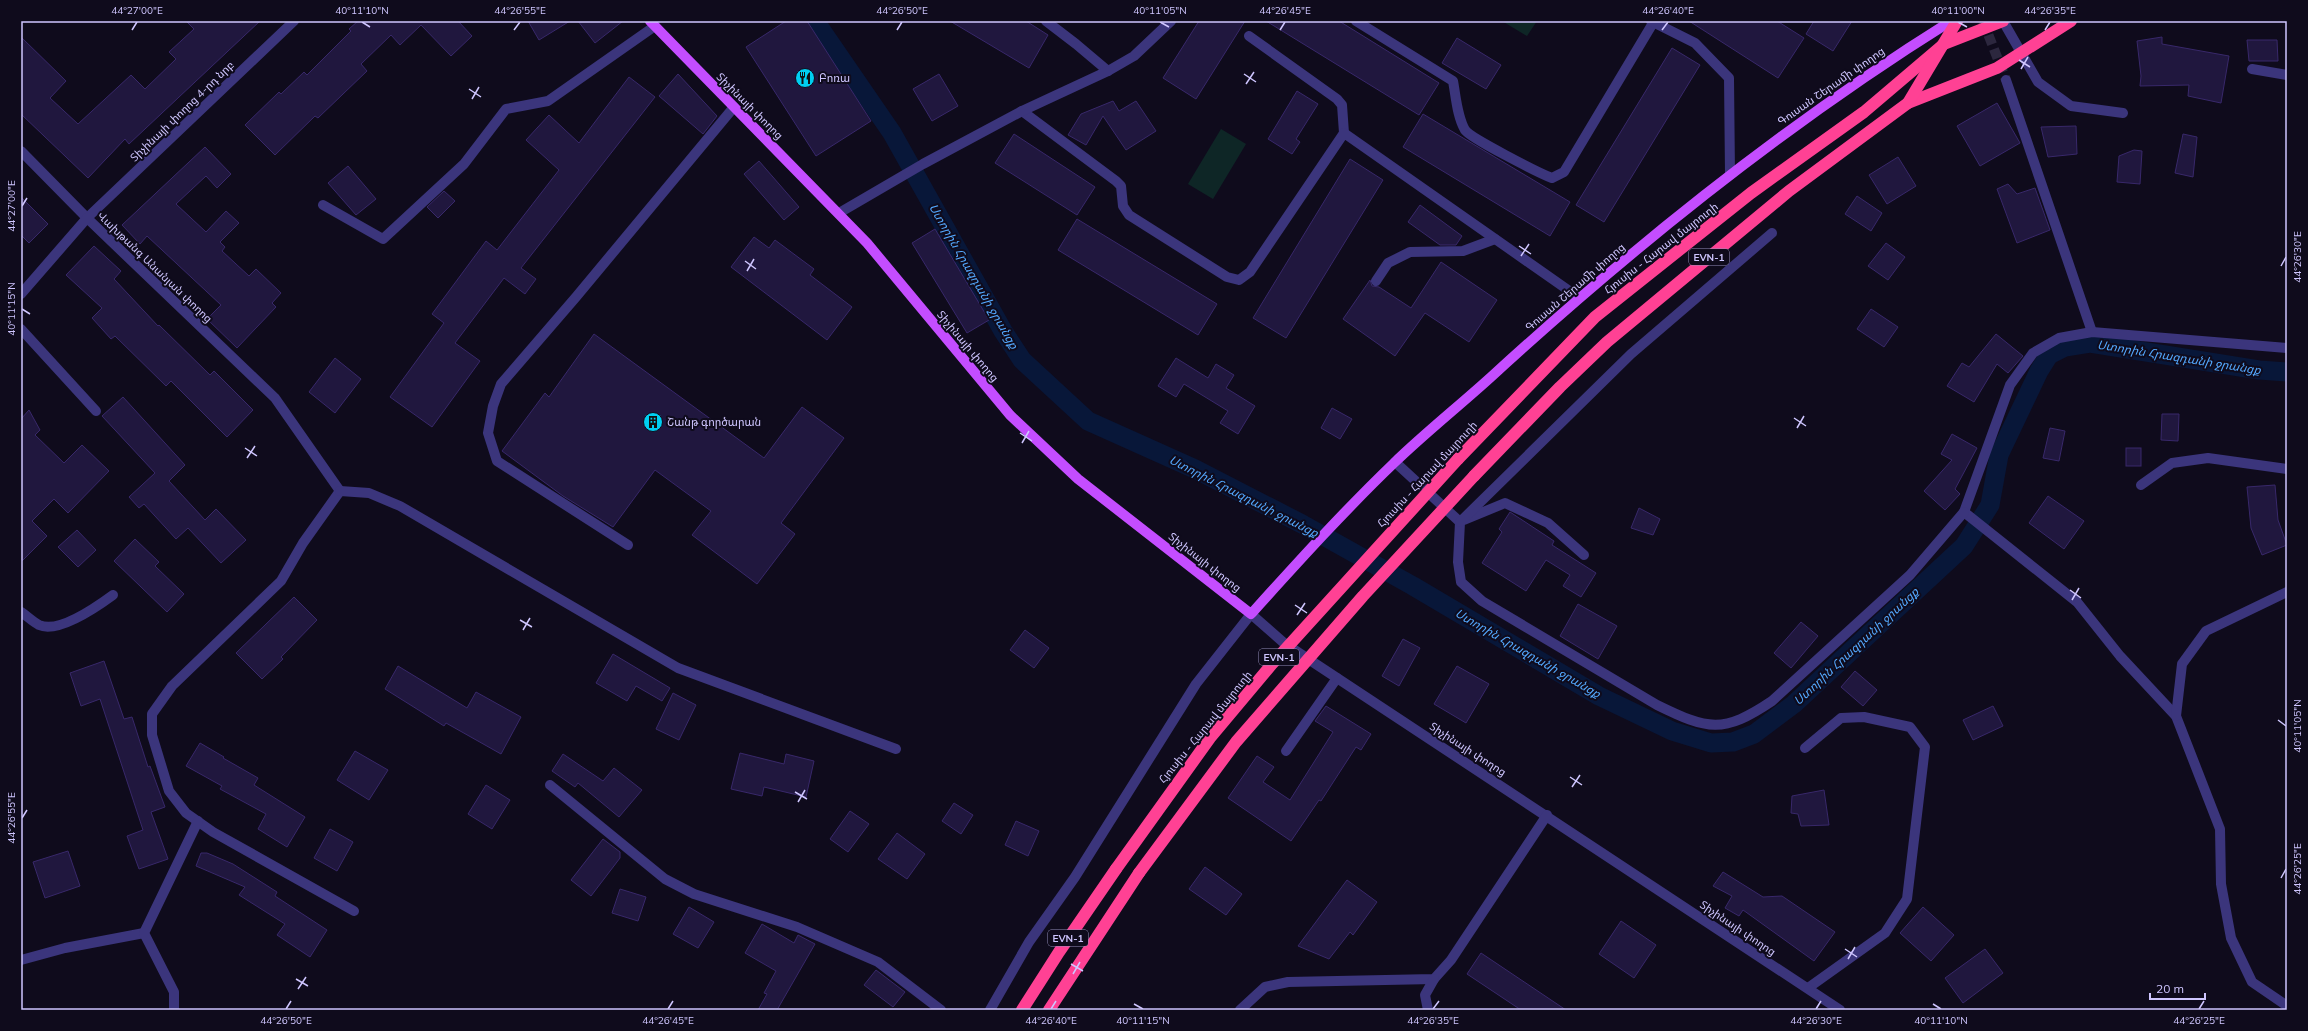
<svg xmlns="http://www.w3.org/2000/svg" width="2308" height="1031" font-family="Mulish,'Noto Sans Armenian',sans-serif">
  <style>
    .green { fill: #0e2626 }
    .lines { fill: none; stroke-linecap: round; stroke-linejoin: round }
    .canal { stroke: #081739; stroke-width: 19 }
    .building { fill: #20173e; stroke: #38286a }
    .minor-tunnel { stroke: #2c273e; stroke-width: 10; stroke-dasharray: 10 5; stroke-linecap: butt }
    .minor { stroke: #3b357c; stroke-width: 10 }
    .major { stroke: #c44dff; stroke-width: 10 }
    .highway { stroke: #ff4194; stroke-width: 12 }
    .highway-bridge { stroke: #ff4194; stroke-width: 12 }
    .ticks { fill: none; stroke: #cfc6ff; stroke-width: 1.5 }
    .labels { text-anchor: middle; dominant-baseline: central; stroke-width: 4; stroke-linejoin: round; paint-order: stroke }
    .shield { fill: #0f0b1c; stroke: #958ebb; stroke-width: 1 }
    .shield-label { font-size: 10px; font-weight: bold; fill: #cfc6ff }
    .poi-label { font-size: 11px; fill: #cfc6ff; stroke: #0f0b1c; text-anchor: start }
    .street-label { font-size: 11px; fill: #cfc6ff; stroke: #0f0b1c }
    .water-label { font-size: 12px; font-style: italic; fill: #54a9ff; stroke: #0f0b1c }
    .neatline { fill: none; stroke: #cfc6ff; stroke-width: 1.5 }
    .ticks-label { font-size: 10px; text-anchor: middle; fill: #cfc6ff }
  </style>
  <rect width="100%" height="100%" fill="#0f0b1c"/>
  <g class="green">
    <path d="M1502,21H1537L1527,36Z"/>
    <path d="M1221,129L1246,144L1213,199L1188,184Z"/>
  </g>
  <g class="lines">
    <path class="canal" d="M815,21L892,133L1003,331L1022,360L1088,421L1195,469L1302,524L1413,586L1599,696L1672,731L1711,743L1733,742L1754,734L1794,704L1964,546L1990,505L1999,455L2039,371L2049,355L2065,347L2090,343L2259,370L2287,372"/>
  </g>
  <g class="building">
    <path d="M186,21H260L129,144L125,139L88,178L21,114V37L66,81L50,98L78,124L131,75L145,89L176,59L169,52L194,29Z"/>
    <path d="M358,21H458L472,36L451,56L421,25L400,45L391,35L361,64L367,71L318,118L315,116L275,155L245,125L279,92L281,94L304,72L307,75L351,31L349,29Z"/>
    <path d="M528,21H570L539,40Z"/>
    <path d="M578,21H623L595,43Z"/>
    <path d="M786,21H807L871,121L816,156L746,47Z"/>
    <path d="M950,21H1026L1048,35L1029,68Z"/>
    <path d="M1199,21H1245L1196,99L1163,78Z"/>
    <path d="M1266,21H1339L1439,83L1419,115Z"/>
    <path d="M1689,21H1777L1804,38L1778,78Z"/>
    <path d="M1814,21H1852L1833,51L1806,34Z"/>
    <path d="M2162,37V44L2229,56L2221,103L2188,96L2189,85L2140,86L2141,76L2137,41Z"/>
    <path d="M1457,38L1501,65L1486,89L1442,63Z"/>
    <path d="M2247,40H2277L2278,61H2249Z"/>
    <path d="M1672,48L1700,65L1604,222L1576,205Z"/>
    <path d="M678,74L717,116L703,134L659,96Z"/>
    <path d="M939,74L958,106L932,121L913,89Z"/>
    <path d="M629,77L655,97L521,268L536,279L525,294L504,278L455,343L480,361L432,427L390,397L444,323L432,314L486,241L497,250L559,170L526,140L549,115L579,143Z"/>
    <path d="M1297,91L1318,104L1296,139L1300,142L1292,154L1268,139Z"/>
    <path d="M1113,101L1119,111L1136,101L1156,131L1126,150L1103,116L1086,145L1068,135L1081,114Z"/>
    <path d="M1997,103L2020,143L1980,166L1957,126Z"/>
    <path d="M1423,114L1570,202L1550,236L1403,147Z"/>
    <path d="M2076,126L2077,154L2048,157L2041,127Z"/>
    <path d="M1014,134L1095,187L1077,215L995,163Z"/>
    <path d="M2183,134L2197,137L2193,177L2175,173Z"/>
    <path d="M205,147L231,174L217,188L206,176L176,204L206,232L226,211L239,223L220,242L225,247L222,251L249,276L256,269L281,293L272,303L276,307L237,348L207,319L221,305L147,236L140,244L122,225Z"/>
    <path d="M2134,150L2142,151L2140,184L2117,182L2119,156Z"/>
    <path d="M1898,157L1916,186L1887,204L1869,175Z"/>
    <path d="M1350,159L1383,180L1286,338L1253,318Z"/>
    <path d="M759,161L799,207L784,220L744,174Z"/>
    <path d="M348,166L376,199L356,215L328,183Z"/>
    <path d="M2008,184L2017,194L2035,188L2050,230L2017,243L1997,189Z"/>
    <path d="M444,191L455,201L438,218L427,207Z"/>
    <path d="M1857,196L1882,213L1871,231L1845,214Z"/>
    <path d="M21,197L48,224L29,243L21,235Z"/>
    <path d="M1420,205L1462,236L1456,245H1440L1408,222Z"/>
    <path d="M1077,219L1217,304L1198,335L1058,250Z"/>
    <path d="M935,229L989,320L967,333L912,243Z"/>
    <path d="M754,237L769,248L775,240L814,269L810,275L852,307L827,340L731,267Z"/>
    <path d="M1886,243L1905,257L1888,280L1868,266Z"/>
    <path d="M94,246L121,271L114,279L158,326L159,325L210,375L214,371L253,410L227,437L171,381L166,386L115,336L111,339L92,318L102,308L66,275Z"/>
    <path d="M1441,262L1497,300L1469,342L1425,313L1395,356L1343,319L1370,280L1372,286L1379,287L1411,308Z"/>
    <path d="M1871,309L1898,327L1884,347L1857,329Z"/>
    <path d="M594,334L764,458L802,407L844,438L781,523L795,534L757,584L692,535L711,511L655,470L613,527L563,496L502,451L545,393L549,397Z"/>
    <path d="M1996,334L2023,356L2008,373L1997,364L1974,402L1947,386L1962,363L1969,367Z"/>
    <path d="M335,358L361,379L335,413L309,392Z"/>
    <path d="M1176,358L1208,378L1216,364L1234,375L1226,388L1255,406L1238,434L1220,423L1228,411L1184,384L1176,397L1158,386Z"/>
    <path d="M123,397L185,465L169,481L205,520L216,509L246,540L221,563L188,528L176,539L144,504L139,508L129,497L155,473L102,416Z"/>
    <path d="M1332,408L1352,419L1340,439L1321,428Z"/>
    <path d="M29,410L40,430L35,435L64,463L82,445L109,471L68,513L54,499L32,521L47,536L21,562V419Z"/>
    <path d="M2162,414H2179L2178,441L2161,440Z"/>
    <path d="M2050,428L2065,431L2059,461L2043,458Z"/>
    <path d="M1952,434L1977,448L1955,489L1960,494L1945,510L1924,491L1952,460L1941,454Z"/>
    <rect x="2126" y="448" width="15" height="18"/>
    <path d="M2275,485L2278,520L2287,545L2262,555L2251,528L2247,487Z"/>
    <path d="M2048,496L2084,521L2064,549L2029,523Z"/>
    <path d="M1639,508L1660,519L1653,535L1631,528Z"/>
    <path d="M1510,512L1554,541L1552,545L1596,573L1581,597L1563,586L1570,575L1546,560L1526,591L1482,563L1502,532L1499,529Z"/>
    <path d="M77,530L96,550L78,567L58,547Z"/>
    <path d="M135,539L159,562L155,566L184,594L167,612L114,561Z"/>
    <path d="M294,597L317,620L281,657L283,659L262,679L236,653Z"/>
    <path d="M1578,604L1617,626L1598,659L1560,636Z"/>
    <path d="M1801,622L1818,636L1791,668L1774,653Z"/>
    <path d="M1025,630L1049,648L1034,668L1010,650Z"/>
    <path d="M1403,639L1420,648L1399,686L1382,676Z"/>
    <path d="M613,654L670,688L662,701L636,686L627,701L596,683Z"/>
    <path d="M104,661L124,719L132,717L148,767L150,766L165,807L151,812L168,859L139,869L127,836L143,830L100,699L81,706L70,673Z"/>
    <path d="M398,666L467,708L476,692L521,717L501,754L446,723L444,726L385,689Z"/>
    <path d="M1457,666L1489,684L1466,723L1434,704Z"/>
    <path d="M1855,671L1877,690L1863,706L1841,687Z"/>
    <path d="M673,693L696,705L679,740L656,729Z"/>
    <path d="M1326,706L1371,734L1361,750L1356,747L1321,801L1319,800L1291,841L1228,798L1257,756L1274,767L1263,782L1290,800L1333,732L1315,721Z"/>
    <path d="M1993,706L2003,726L1973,740L1963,720Z"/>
    <path d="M200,743L224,757L223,758L258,778L254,785L305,817L287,847L258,829L266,814L220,789L222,786L186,766Z"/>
    <path d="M355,751L388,770L369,800L337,780Z"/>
    <path d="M740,753L784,764L786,754L814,761L806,797L764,787L762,796L731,789Z"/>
    <path d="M563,754L603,781L614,768L642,790L619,817L578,783L575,787L552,771Z"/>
    <path d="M486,785L510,800L492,829L468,814Z"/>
    <path d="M1824,790L1829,825L1801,826L1798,814L1791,813L1792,796Z"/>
    <path d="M954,803L973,815L961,834L942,821Z"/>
    <path d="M850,811L869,824L848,852L830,839Z"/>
    <path d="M1016,821L1039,831L1028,856L1005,845Z"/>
    <path d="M330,829L353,842L337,871L314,858Z"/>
    <path d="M897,833L925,854L907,879L878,859Z"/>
    <path d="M603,839L620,852V858L591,896L571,880Z"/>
    <path d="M68,851L80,886L45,898L33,862Z"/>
    <path d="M201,853H207L233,864L277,892L275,896L327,930L310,957L277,935L285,924L239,895L245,887L196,866Z"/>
    <path d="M1205,867L1242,894L1226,915L1189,889Z"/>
    <path d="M1723,872L1763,897L1782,896L1835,932L1814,961L1743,910L1739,916L1725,908L1732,896L1713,886Z"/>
    <path d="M1347,880L1377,902L1353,935L1350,932L1329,959L1298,946Z"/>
    <path d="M620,889L646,897L638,921L612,913Z"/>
    <path d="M689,907L714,922L698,948L673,934Z"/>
    <path d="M1923,907L1954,935L1931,961L1900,933Z"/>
    <path d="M1621,921L1656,945L1634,978L1599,954Z"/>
    <path d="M762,924L794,943L798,935L815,944L777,1010H758L767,994L764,993L776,971L745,953Z"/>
    <path d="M1985,949L2003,973L1963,1003L1945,978Z"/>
    <path d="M1481,953L1566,1010H1521L1467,974Z"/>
    <path d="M876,970L905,992L893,1007L864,985Z"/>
  </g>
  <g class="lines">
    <path class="minor-tunnel" d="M1983,21L2006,80"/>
    <g class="minor">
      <path d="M1046,21L1076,44L1108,71"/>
      <path d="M1356,21L1453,81C1456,97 1457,116 1465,130C1470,138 1539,173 1552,178L1564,172L1653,23"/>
      <path d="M1651,21L1695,43L1729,78L1730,175"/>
      <path d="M2003,21L2038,82L2071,106L2123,113"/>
      <path d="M1249,36L1337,99L1342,105L1344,133"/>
      <path d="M2252,69L2287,75"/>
      <path d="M2006,80L2092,332"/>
      <path d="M1022,111L1116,181L1121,186L1123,206L1129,215L1227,277L1239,280L1250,272L1344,133L1578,297"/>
      <path d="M21,151L87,218L275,398L340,491L303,543L281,581L172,686L152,714V735L169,791L186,813L213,832L354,911"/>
      <path d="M323,205L383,239L464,164L506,109L548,101L655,26"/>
      <path d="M839,213L923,164L1022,111L1108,71L1134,56L1171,21"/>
      <path d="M1376,281L1388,263L1410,252L1463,251L1495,239"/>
      <path d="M21,294L87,218L294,21"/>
      <path d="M21,329L96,411"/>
      <path d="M2287,348L2092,332L2059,338L2033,353L2010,385L1964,512L2077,602L2120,656L2176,716L2220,829L2221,884L2231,938L2252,982L2287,1006"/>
      <path d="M1395,462L1460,522L1458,562L1461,582L1482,601L1657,705C1708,730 1723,734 1772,701L1910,575L1964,512"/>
      <path d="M2141,485L2172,463L2208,458L2287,469"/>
      <path d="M340,491L369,493L400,506L678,668L896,749"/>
      <path d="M1464,520L1505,503L1548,523L1584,555"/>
      <path d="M1460,522L1631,354L1772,233"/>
      <path d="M628,545L497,461L488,433L493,406L501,384L576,297L734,107"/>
      <path d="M21,612C27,616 33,622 39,625C59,634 98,606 113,595"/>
      <path d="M2176,716L2182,664L2206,631L2287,592"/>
      <path d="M1805,748L1841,718L1864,717L1910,727L1925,747L1907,899L1885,933L1808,988"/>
      <path d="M1286,751L1337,678"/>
      <path d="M550,785L665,879L694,894L797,927L878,962L941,1010"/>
      <path d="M21,960L65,948L144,933"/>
      <path d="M174,1010V992L144,933L198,821"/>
      <path d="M990,1010L1029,942L1075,877L1196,684L1251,614L1284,643L1840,1010"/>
      <path d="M1240,1010L1265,987L1288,982L1434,979L1451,960L1547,815"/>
      <path d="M1428,1010L1425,995L1434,979"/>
    </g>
    <path class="major" d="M650,21L867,243L1010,415L1078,479L1251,614C1298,562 1344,511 1394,463C1425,433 1459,406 1491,377C1634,246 1786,124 1951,21"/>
    <g class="highway">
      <path d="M1908,103L1997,68L2071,21"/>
      <path d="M1458,459L1595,317L1751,193L1864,112L1944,44L2003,21"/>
      <path d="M1474,476L1560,387L1607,342L1789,191L1908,103L1957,21"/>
      <path d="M1022,1010L1059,952L1116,869"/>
      <path d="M1049,1010L1139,873"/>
    </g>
    <g class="highway-bridge">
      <path d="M1116,869L1210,738L1272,664L1458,459"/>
      <path d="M1139,873L1236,742L1363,596L1474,476"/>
    </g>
  </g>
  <path class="ticks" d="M362,22L370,27M1160,22L1169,27M1958,22L1967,27M132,30L137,22M514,30L520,22M897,30L902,22M1280,30L1285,22M1662,30L1668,22M2045,30L2050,22M2019,60L2030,67M2021,69L2028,57M1244,74L1256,82M1246,84L1254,72M469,89L481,97M472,99L479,87M22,206L27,198M1519,246L1531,254M1521,256L1529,244M745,261L756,269M2281,266L2286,257M747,271L754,259M22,309L30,314M1794,418L1806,426M1797,428L1804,416M1020,433L1032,441M1022,443L1029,431M245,448L257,456M247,458L255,446M2070,590L2081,598M2072,600L2079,588M1295,605L1307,613M1297,615L1305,603M520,620L532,627M523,630L530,618M2278,720L2286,726M1570,777L1582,785M1572,787L1580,775M795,792L807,799M798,802L805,790M22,818L27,810M2281,878L2286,869M1845,949L1857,957M1848,959L1855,947M1071,964L1083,971M1073,974L1080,962M296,979L308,986M298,989L306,977M1134,1004L1143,1009M1933,1004L1941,1009M286,1009L291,1001M668,1009L673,1001M1051,1009L1056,1001M1433,1009L1439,1001M1816,1009L1821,1001M2199,1009L2204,1001"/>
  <defs>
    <symbol id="restaurant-disc" viewBox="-11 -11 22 22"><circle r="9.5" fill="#00cff1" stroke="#0f0b1c"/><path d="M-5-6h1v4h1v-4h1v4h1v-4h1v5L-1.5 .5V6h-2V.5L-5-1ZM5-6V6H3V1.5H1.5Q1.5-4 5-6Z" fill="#111"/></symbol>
    <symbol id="building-disc" viewBox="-11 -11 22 22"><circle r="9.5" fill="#00cff1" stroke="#0f0b1c"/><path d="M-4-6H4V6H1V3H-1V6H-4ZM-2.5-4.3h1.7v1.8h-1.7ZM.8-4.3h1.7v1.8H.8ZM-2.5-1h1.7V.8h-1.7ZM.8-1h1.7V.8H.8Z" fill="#111"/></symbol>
  </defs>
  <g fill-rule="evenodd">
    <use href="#restaurant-disc" x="794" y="67" width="22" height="22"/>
    <use href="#building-disc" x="642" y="411" width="22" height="22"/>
  </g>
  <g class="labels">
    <g class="shield">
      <rect x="1689" y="249" width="40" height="16" rx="3"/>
      <rect x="1259" y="649" width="40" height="16" rx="3"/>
      <rect x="1048" y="930" width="40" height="16" rx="3"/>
    </g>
    <g class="shield-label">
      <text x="1709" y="257">EVN-1</text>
      <text x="1279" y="657">EVN-1</text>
      <text x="1068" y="938">EVN-1</text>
    </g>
    <g class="poi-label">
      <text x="819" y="78">Բոռա</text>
      <text x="667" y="422">Շանթ գործարան</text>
    </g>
    <g class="street-label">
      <text transform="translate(1831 86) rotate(-35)">Գուսան Շերամի փողոց</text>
      <text transform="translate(750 106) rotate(45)">Տիչինայի փողոց</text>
      <text transform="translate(182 111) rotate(-44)">Տիչինայի փողոց 4-րդ նրբ</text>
      <text transform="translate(1661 248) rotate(-38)">Հյուսիս - Հարավ մայրուղի</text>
      <text transform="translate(155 267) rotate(44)">Վախթանգ Անանյան փողոց</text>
      <text transform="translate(1575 287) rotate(-41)">Գուսան Շերամի փողոց</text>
      <text transform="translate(968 346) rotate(50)">Տիչինայի փողոց</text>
      <text transform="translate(1427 474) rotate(-47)">Հյուսիս - Հարավ մայրուղի</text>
      <text transform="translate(1205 562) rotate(38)">Տիչինայի փողոց</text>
      <text transform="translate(1205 727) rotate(-51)">Հյուսիս - Հարավ մայրուղի</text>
      <text transform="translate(1468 749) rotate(33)">Տիչինայի փողոց</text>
      <text transform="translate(1738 928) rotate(34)">Տիչինայի փողոց</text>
    </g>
    <g class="water-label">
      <text transform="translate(974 276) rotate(60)">Ստորին Հրազդանի ջրանցք</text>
      <text transform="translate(2179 357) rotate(9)">Ստորին Հրազդանի ջրանցք</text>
      <text transform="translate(1244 496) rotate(27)">Ստորին Հրազդանի ջրանցք</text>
      <text transform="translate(1856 646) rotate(-43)">Ստորին Հրազդանի ջրանցք</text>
      <text transform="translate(1528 653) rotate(30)">Ստորին Հրազդանի ջրանցք</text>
    </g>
  </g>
  <rect width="2308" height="1031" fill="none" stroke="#0f0b1c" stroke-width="44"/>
  <path d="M2150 993v6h55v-6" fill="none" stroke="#cfc6ff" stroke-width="2"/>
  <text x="2156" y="993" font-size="12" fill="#cfc6ff" stroke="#0f0b1c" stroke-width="3" paint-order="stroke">20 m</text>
  <rect x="22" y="22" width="2264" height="987" class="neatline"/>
  <g class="ticks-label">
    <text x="137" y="14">44°27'00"E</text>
    <text x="362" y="14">40°11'10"N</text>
    <text x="520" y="14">44°26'55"E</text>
    <text x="902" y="14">44°26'50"E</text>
    <text x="1160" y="14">40°11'05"N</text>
    <text x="1285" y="14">44°26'45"E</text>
    <text x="1668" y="14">44°26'40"E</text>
    <text x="1958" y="14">40°11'00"N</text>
    <text x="2050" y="14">44°26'35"E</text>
    <text transform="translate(11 206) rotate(-90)" y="4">44°27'00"E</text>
    <text transform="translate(2297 257) rotate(-90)" y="4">44°26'30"E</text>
    <text transform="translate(11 309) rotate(-90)" y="4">40°11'15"N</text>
    <text transform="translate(2297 726) rotate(-90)" y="4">40°11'05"N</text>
    <text transform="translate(11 818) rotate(-90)" y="4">44°26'55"E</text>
    <text transform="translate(2297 869) rotate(-90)" y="4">44°26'25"E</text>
    <text x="286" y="1024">44°26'50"E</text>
    <text x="668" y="1024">44°26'45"E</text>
    <text x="1051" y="1024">44°26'40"E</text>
    <text x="1143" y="1024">40°11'15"N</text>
    <text x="1433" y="1024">44°26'35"E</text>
    <text x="1816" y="1024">44°26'30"E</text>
    <text x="1941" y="1024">40°11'10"N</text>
    <text x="2199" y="1024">44°26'25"E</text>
  </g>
</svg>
